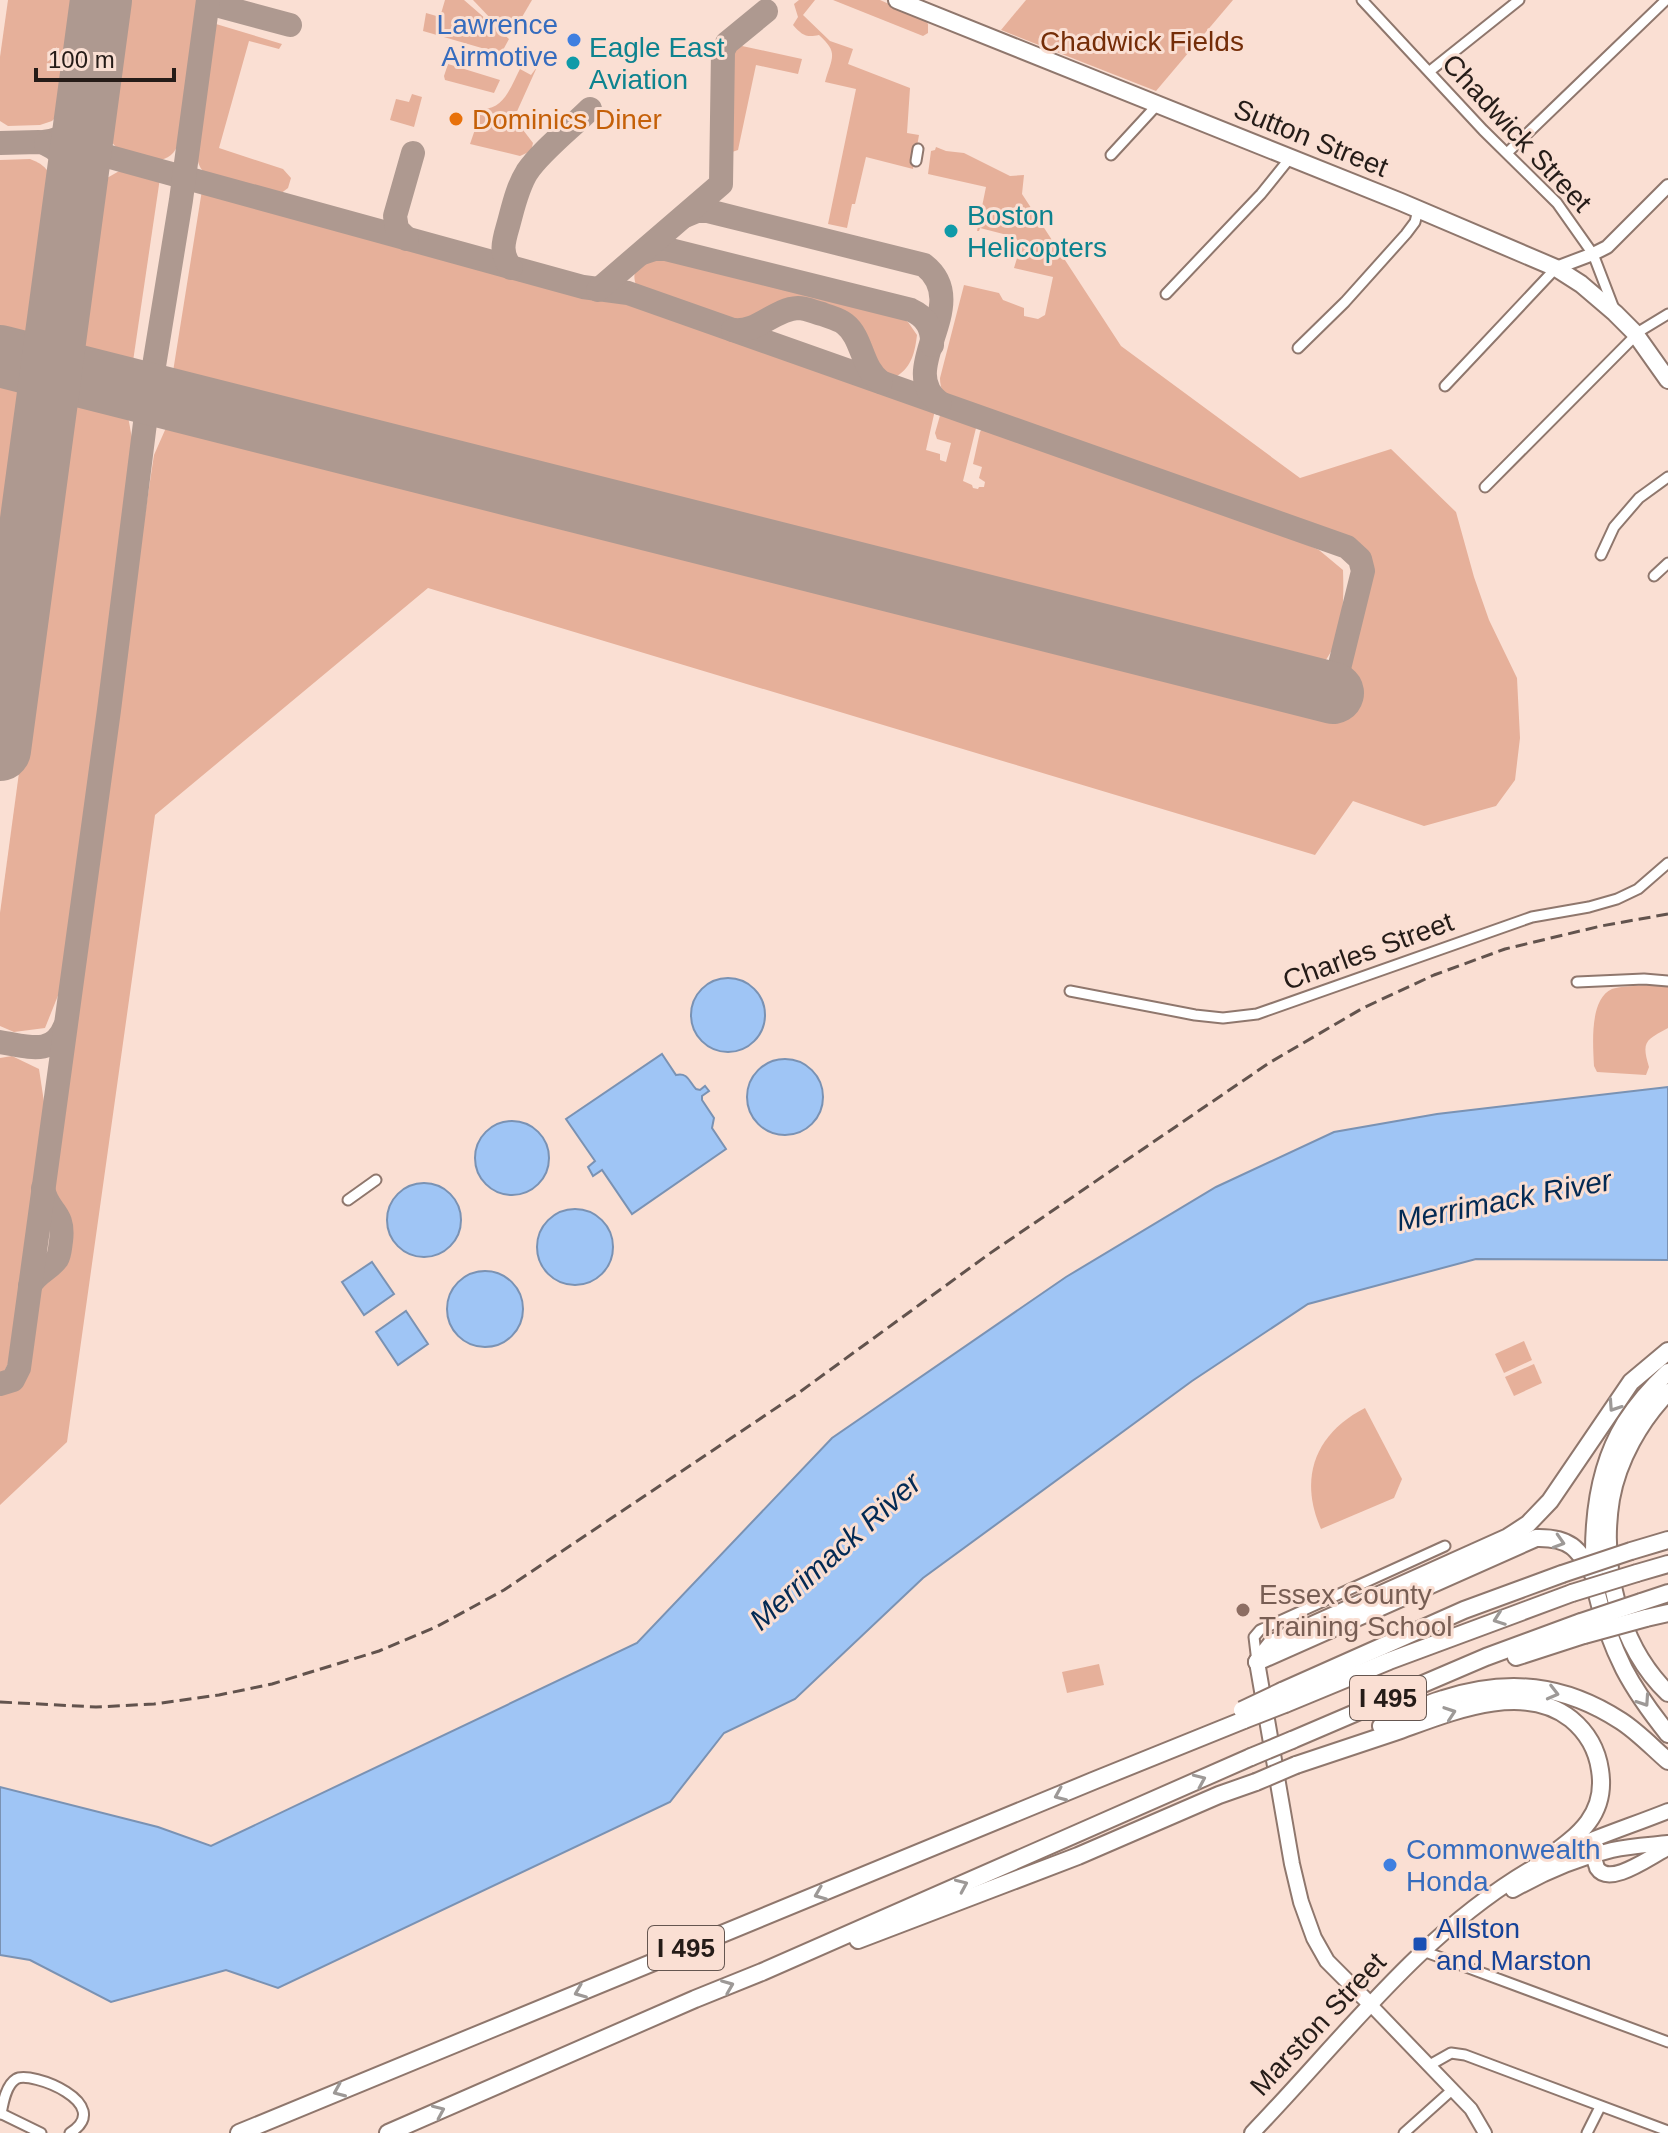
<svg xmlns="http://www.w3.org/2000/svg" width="1668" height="2133" font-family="Helvetica,sans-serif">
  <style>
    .green { fill: #e6b09a }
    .water { fill: #9fc5f5; stroke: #7a92b3; stroke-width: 2 }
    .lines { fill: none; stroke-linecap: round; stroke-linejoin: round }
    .taxiway { stroke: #ae9990; stroke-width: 24 }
    .runway { stroke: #ae9990; stroke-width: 62 }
    .minor-casing { stroke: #8f776d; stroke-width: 13 }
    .tertiary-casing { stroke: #8f776d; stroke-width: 16 }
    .secondary-casing { stroke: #8f776d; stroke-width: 18 }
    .trunk-casing { stroke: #8f776d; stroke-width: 20 }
    .motorway-casing { stroke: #8f776d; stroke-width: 20 }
    .minor { stroke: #fff; stroke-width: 9 }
    .tertiary { stroke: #fff; stroke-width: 12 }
    .secondary { stroke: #fff; stroke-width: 14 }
    .trunk { stroke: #fff; stroke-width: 16 }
    .motorway { stroke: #fff; stroke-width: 16 }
    .rail { stroke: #62534d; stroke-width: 3; stroke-dasharray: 12 6; stroke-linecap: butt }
    .motorway-bridge-casing { stroke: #8f776d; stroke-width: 20; stroke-linecap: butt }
    .motorway-bridge { stroke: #fff; stroke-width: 16 }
    .oneway { stroke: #9d9997 }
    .shop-dot { fill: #3f7fe0; stroke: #fadfd3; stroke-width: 3 }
    .culture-dot { fill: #0f9aa8; stroke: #fadfd3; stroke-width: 3 }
    .food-dot { fill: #e8710a; stroke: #fadfd3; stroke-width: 3 }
    .education-dot { fill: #8d6e63; stroke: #fadfd3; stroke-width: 3 }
    .transit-dot { fill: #1a4fb4; stroke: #fadfd3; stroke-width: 3 }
    .labels { text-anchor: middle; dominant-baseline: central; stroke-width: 6; stroke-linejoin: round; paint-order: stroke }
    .shield { fill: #fadfd3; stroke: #655650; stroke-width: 2 }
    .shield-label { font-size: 26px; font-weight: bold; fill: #251c18 }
    .shop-label { font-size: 28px; fill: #366cbe; stroke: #fadfd3; text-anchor: end }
    .park-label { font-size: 28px; fill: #742d08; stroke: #fadfd3 }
    .culture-label { font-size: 28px; fill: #0d838f; stroke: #fadfd3; text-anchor: start }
    .food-label { font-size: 28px; fill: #c56008; stroke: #fadfd3; text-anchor: start }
    .street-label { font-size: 28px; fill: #251c18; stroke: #fadfd3 }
    .education-label { font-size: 28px; fill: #785e54; stroke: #fadfd3; text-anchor: start }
    .transit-label { font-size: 28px; fill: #164399; stroke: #fadfd3; text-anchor: start }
    .water-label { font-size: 30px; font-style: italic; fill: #032a54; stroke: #fadfd3 }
  </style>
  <rect width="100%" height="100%" fill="#fadfd3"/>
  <g class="green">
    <path d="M8,0H79L65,98L59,114L52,121L40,125L8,126L0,121V57Z"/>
    <path d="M124,0H197L177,146C168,172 123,159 111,141C108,135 107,129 107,122Z"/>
    <path d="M445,0H464L509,39L503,50L499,53L423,31L426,13L440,17Z"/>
    <path d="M473,0H532L515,29L511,31L493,21Z"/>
    <path d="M799,0H815L803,15L830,41L853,49L848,64L910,88L907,133L919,135L913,169L866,157L855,204H852L847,228L828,224L856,89L825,82C832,57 839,53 819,35C806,38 802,35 793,25L798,17L794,4Z"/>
    <path d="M833,0H880L925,20L928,24V33L923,36Z"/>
    <path d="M1026,0H1233L1156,91L1001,30Z"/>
    <path d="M216,24L282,44L279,49L249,41L219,148L283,169L291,178L288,188L280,194C264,192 214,181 204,172C198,166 198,161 197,154Z"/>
    <path d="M742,46L802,59L798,74L756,65L738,150L729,153L731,52L737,47Z"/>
    <path d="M448,64L500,80L494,93L445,80L444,76Z"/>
    <path d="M537,67L514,118L533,143L531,151L520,156L470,144L482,109C504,110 511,86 520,69L531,75Z"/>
    <path d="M412,94L422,97L414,127L390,120L396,99L409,102Z"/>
    <path d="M936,147L946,151L964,153L1010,176L1024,175L1022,194L1121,346L1300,478L1391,449L1456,512L1474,577L1489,620L1517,678L1520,738L1515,780L1496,806L1424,826L1353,801L1315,855L428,588L155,815L67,1442L0,1505V1391C13,1390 19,1386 25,1374L39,1284L65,1264L71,1221L51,1193L119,686L154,455L169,421L1334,717L1346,677L1370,575C1370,553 1358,544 1338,537L954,401C944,397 940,389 940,378L964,285L999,293L1003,300L1024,308V316L1038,319L1045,315L1053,277L1014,268C1017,257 1023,245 1015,237L980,228L979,231H977L986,187L928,174L931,151L935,150Z"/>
    <path d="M30,159C45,164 54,175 55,191L32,341L0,333V160Z"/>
    <path d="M121,170L135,171L160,178L132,368L76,354L99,190L107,178Z"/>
    <path d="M202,190L544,284L636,304L935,410L926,450L940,454V460L946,462L951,443L937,439L935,433L941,412L975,424L976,428L963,481L972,485L973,488L978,489L979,487H984L985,482L979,478L982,467L973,464L980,432L983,427L1186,498L1303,543L1319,550L1343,570C1344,602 1344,641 1321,666H1313L172,378Z"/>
    <path d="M650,257H656L903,319L908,322L917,335C915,351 912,367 897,376L880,374L853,317L799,299L739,324L645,290L636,285C631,271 638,263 650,257Z"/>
    <path d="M0,378L27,386L0,589Z"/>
    <path d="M70,396L127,411L133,444L126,519L78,881L59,993L45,1028L14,1032L0,1026V913Z"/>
    <path d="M1657,985L1668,986V1028C1646,1040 1641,1041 1649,1067L1646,1075L1597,1072L1594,1066C1593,1045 1589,999 1612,989C1621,986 1647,985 1657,985Z"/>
    <path d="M12,1056L39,1069L44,1102L35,1189L13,1354L4,1372L0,1373V1058Z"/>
    <path d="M1524,1341L1532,1360L1504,1373L1495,1354Z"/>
    <path d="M1534,1364L1542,1383L1514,1396L1505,1377Z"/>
    <path d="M1365,1408L1402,1479L1394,1498L1321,1529C1298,1477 1316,1433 1365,1408Z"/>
    <path d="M1099,1664L1104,1685L1067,1693L1062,1672Z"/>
  </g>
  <g class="water">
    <circle cx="728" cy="1015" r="37"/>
    <path d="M662,1054L676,1075C688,1072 689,1082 696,1089L700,1090L705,1086L709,1091L702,1096V1100L714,1118L712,1128L726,1149L632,1214L602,1170L593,1176L588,1167L595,1161L566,1119Z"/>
    <circle cx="785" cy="1097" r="38"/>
    <path d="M1668,1087V1260L1476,1259L1308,1304L1192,1381L923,1578L795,1699L724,1733L670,1802L278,1988L226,1970L111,2002L30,1960L0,1955V1787L158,1827L211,1846L637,1643L832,1438L1066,1277L1216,1187L1334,1132L1437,1114Z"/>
    <circle cx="512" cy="1158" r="37"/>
    <circle cx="424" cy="1220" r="37"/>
    <circle cx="575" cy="1247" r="38"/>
    <path d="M372,1262L394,1294L364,1315L342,1282Z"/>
    <circle cx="485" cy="1309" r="38"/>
    <path d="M406,1311L428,1344L398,1365L376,1332Z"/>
  </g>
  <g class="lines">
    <g class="taxiway">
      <path d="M208,3L290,25"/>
      <path d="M43,142C69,140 80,125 88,102"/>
      <path d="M0,143L39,142L81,149L583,287L628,293L1347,547L1360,559L1363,571L1333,693"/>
      <path d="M46,144C73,156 75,178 74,205"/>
      <path d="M685,216L697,211H708L924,265C975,305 893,369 940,403"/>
      <path d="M407,239L397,229L395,216L413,153"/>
      <path d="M642,253L654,249H666L911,310C926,317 933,328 932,345"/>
      <path d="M511,268C500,253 503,243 508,226C513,208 517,188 527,172C541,151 571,128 590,109"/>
      <path d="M598,290L721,184L723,51L727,43L766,11"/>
      <path d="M733,330C758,333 774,309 798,308C806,308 814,312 822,314C829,317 839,319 845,324C863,338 861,368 881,382"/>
      <path d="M0,355L10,358"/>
      <path d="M0,1042C27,1046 53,1057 65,1026"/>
      <path d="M30,1286C36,1273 49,1270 57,1259C60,1254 60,1247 61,1241C65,1210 47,1213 43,1188"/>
      <path d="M0,1384L13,1380L19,1368L109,710L146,415L181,200L208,0"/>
    </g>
    <g class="runway">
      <path d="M0,356L1333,693"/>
      <path d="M0,750L101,0"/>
    </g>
    <defs>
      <g id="minor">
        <path d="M1362,0L1483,130L1557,203L1593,254L1613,306"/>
        <path d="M1430,71L1519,0"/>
        <path d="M1507,153L1666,0"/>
        <path d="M1111,155L1158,104"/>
        <path d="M916,161L918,149"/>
        <path d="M1166,294L1261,194L1290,158"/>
        <path d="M1298,348L1345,302L1406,234L1415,222L1418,210"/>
        <path d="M1445,386L1556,268"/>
        <path d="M1485,487L1640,331L1668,314"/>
        <path d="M1601,555L1614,527L1639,498L1668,477"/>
        <path d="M1654,576L1668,563"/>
        <path d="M1577,982L1644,979L1668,981"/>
        <path d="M1070,991L1195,1015L1223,1018L1257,1014L1532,917L1589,907L1617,899L1638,889L1668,863"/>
        <path d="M348,1200L376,1180"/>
        <path d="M1257,1662L1254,1637L1260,1630L1445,1546"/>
        <path d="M1423,1951L1668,2042"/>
        <path d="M1428,2066L1451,2053L1465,2055L1668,2131"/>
        <path d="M0,2113L41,2133"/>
        <path d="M1,2114C3,2103 6,2085 16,2079C31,2070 116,2104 70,2133"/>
        <path d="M1404,2133L1452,2090"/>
        <path d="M1587,2133L1600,2107"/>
      </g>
      <g id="tertiary">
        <path d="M1556,268L1593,254L1607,247L1668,186"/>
        <path d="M1369,2003L1471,2109L1485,2133"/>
      </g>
      <g id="secondary">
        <path d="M1257,1662L1292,1864L1301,1902L1314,1938L1327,1961L1369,2003"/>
        <path d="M1597,1848L1593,1855C1593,1856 1597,1867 1597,1868C1610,1888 1652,1855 1668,1848"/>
        <path d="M1513,1890C1543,1873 1578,1858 1612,1850C1630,1846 1649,1845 1668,1843"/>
        <path d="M1252,2133C1342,2040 1420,1933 1534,1867C1576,1843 1623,1829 1668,1811"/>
      </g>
      <path id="trunk" d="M897,0L1401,202L1556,268L1581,284L1615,313L1634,332L1668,380"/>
      <g id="motorway">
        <path d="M1668,1372C1652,1387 1637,1404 1625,1423C1601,1462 1594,1507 1594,1552C1595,1566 1594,1580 1597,1594C1603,1620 1612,1645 1624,1669C1636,1692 1652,1714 1668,1734"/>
        <path d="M1668,1392C1640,1421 1618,1460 1611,1499C1600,1566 1619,1646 1668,1693"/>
        <path d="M1631,1551L1668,1540"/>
        <path d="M1637,1573L1668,1564"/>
        <path d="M1641,1602L1668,1593"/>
        <path d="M1646,1618L1668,1613"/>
        <path d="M1516,1657L1584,1635"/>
        <path d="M1257,1662L1272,1643L1508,1537L1528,1524L1550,1501L1631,1382L1668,1351"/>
        <path d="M1257,1662L1536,1538C1570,1537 1578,1548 1594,1576"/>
        <path d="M1282,1691L1464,1610L1562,1574"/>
        <path d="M1285,1704L1389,1661L1572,1593"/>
        <path d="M1381,1726C1402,1717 1422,1705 1443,1699C1508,1678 1564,1684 1621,1721C1638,1732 1653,1748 1668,1761"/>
        <path d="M1292,1740L1486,1657L1581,1622"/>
        <path d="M1296,1765C1329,1754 1362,1743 1395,1732C1446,1714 1522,1680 1571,1719C1588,1733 1597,1749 1600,1770C1608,1820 1571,1840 1537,1866"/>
        <path d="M858,1940L1078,1856L1219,1795L1256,1782"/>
        <path d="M239,2133L1093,1781L1244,1720"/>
        <path d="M388,2133L695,1999L762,1972L1251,1757"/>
      </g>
    </defs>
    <use href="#minor" class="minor-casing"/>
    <use href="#tertiary" class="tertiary-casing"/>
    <use href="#secondary" class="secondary-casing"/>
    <use href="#trunk" class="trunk-casing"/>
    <use href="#motorway" class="motorway-casing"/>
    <use href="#minor" class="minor"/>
    <use href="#tertiary" class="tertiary"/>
    <use href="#secondary" class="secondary"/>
    <use href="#trunk" class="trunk"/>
    <use href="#motorway" class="motorway"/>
    <path class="rail" d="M0,1702L96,1707L154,1704L219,1695L272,1684L379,1651L436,1627L504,1590L797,1394L989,1254L1269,1063L1363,1008L1434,975L1505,949L1601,926L1668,914"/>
    <defs>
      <g id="motorway-bridge">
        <path d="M1562,1574L1631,1551"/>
        <path d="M1572,1593L1637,1573"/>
        <path d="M1581,1622L1641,1602"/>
        <path d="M1584,1635L1646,1618"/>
        <path d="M1242,1710L1282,1691"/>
        <path d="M1244,1720L1285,1704"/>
        <path d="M1251,1757L1292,1740"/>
        <path d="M1256,1782L1296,1765"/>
      </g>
    </defs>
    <use href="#motorway-bridge" class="motorway-bridge-casing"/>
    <use href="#motorway-bridge" class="motorway-bridge"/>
  </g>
  <defs><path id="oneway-chevron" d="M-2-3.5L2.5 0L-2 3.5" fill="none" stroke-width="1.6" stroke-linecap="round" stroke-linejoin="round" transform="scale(2)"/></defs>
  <g class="oneway">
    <use href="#oneway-chevron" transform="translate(1614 1406) rotate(124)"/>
    <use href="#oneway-chevron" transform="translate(1559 1542) rotate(17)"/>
    <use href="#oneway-chevron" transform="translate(1499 1619) rotate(160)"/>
    <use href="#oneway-chevron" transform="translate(1553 1693) rotate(14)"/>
    <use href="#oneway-chevron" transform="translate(1644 1701) rotate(56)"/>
    <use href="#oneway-chevron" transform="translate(1450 1713) rotate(-19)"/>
    <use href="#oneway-chevron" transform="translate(1200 1780) rotate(-24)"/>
    <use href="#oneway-chevron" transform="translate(1060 1795) rotate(157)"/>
    <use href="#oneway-chevron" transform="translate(962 1885) rotate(-24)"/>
    <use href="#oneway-chevron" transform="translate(820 1894) rotate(158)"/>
    <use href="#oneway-chevron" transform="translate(728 1986) rotate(-22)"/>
    <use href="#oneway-chevron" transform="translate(580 1992) rotate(158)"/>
    <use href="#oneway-chevron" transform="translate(339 2091) rotate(157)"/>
    <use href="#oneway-chevron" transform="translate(439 2111) rotate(-24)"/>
  </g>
  <g class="shop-dot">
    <circle cx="574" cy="40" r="8"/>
    <circle cx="1390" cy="1865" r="8"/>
  </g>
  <g class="culture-dot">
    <circle cx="573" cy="63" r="8"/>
    <circle cx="951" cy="231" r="8"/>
  </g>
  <circle class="food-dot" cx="456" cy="119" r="8"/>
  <circle class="education-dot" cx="1243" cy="1610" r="8"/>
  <rect class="transit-dot" x="1412" y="1936" width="16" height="16" rx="4"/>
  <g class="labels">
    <g class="shield">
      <rect x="1350" y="1676" width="76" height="44" rx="6"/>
      <rect x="648" y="1926" width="76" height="44" rx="6"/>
    </g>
    <g class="shield-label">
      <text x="1388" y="1698">I 495</text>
      <text x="686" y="1948">I 495</text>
    </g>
    <g class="shop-label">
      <text x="558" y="24">Lawrence<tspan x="558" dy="32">Airmotive</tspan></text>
      <text x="1406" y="1849" text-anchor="start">Commonwealth<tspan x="1406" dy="32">Honda</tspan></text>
    </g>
    <g class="park-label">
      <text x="1142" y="41">Chadwick Fields</text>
    </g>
    <g class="culture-label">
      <text x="589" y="47">Eagle East<tspan x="589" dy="32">Aviation</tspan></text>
      <text x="967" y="215">Boston<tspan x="967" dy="32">Helicopters</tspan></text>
    </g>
    <g class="food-label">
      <text x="472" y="119">Dominics Diner</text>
    </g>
    <g class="street-label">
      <text transform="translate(1517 133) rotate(47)">Chadwick Street</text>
      <text transform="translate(1311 138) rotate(22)">Sutton Street</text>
      <text transform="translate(1368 951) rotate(-20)">Charles Street</text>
      <text transform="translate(1318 2024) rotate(-47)">Marston Street</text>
    </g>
    <g class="education-label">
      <text x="1259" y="1594">Essex County<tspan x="1259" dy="32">Training School</tspan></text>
    </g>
    <g class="transit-label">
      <text x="1436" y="1928">Allston<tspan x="1436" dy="32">and Marston</tspan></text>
    </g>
    <g class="water-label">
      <text transform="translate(1504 1200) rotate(-11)">Merrimack River</text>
      <text transform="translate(835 1551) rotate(-42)">Merrimack River</text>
    </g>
  </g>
  <path d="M36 68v12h138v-12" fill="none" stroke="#251c18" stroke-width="4"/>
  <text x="48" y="68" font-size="24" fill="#251c18" stroke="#fadfd3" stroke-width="6" paint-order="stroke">100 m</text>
</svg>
